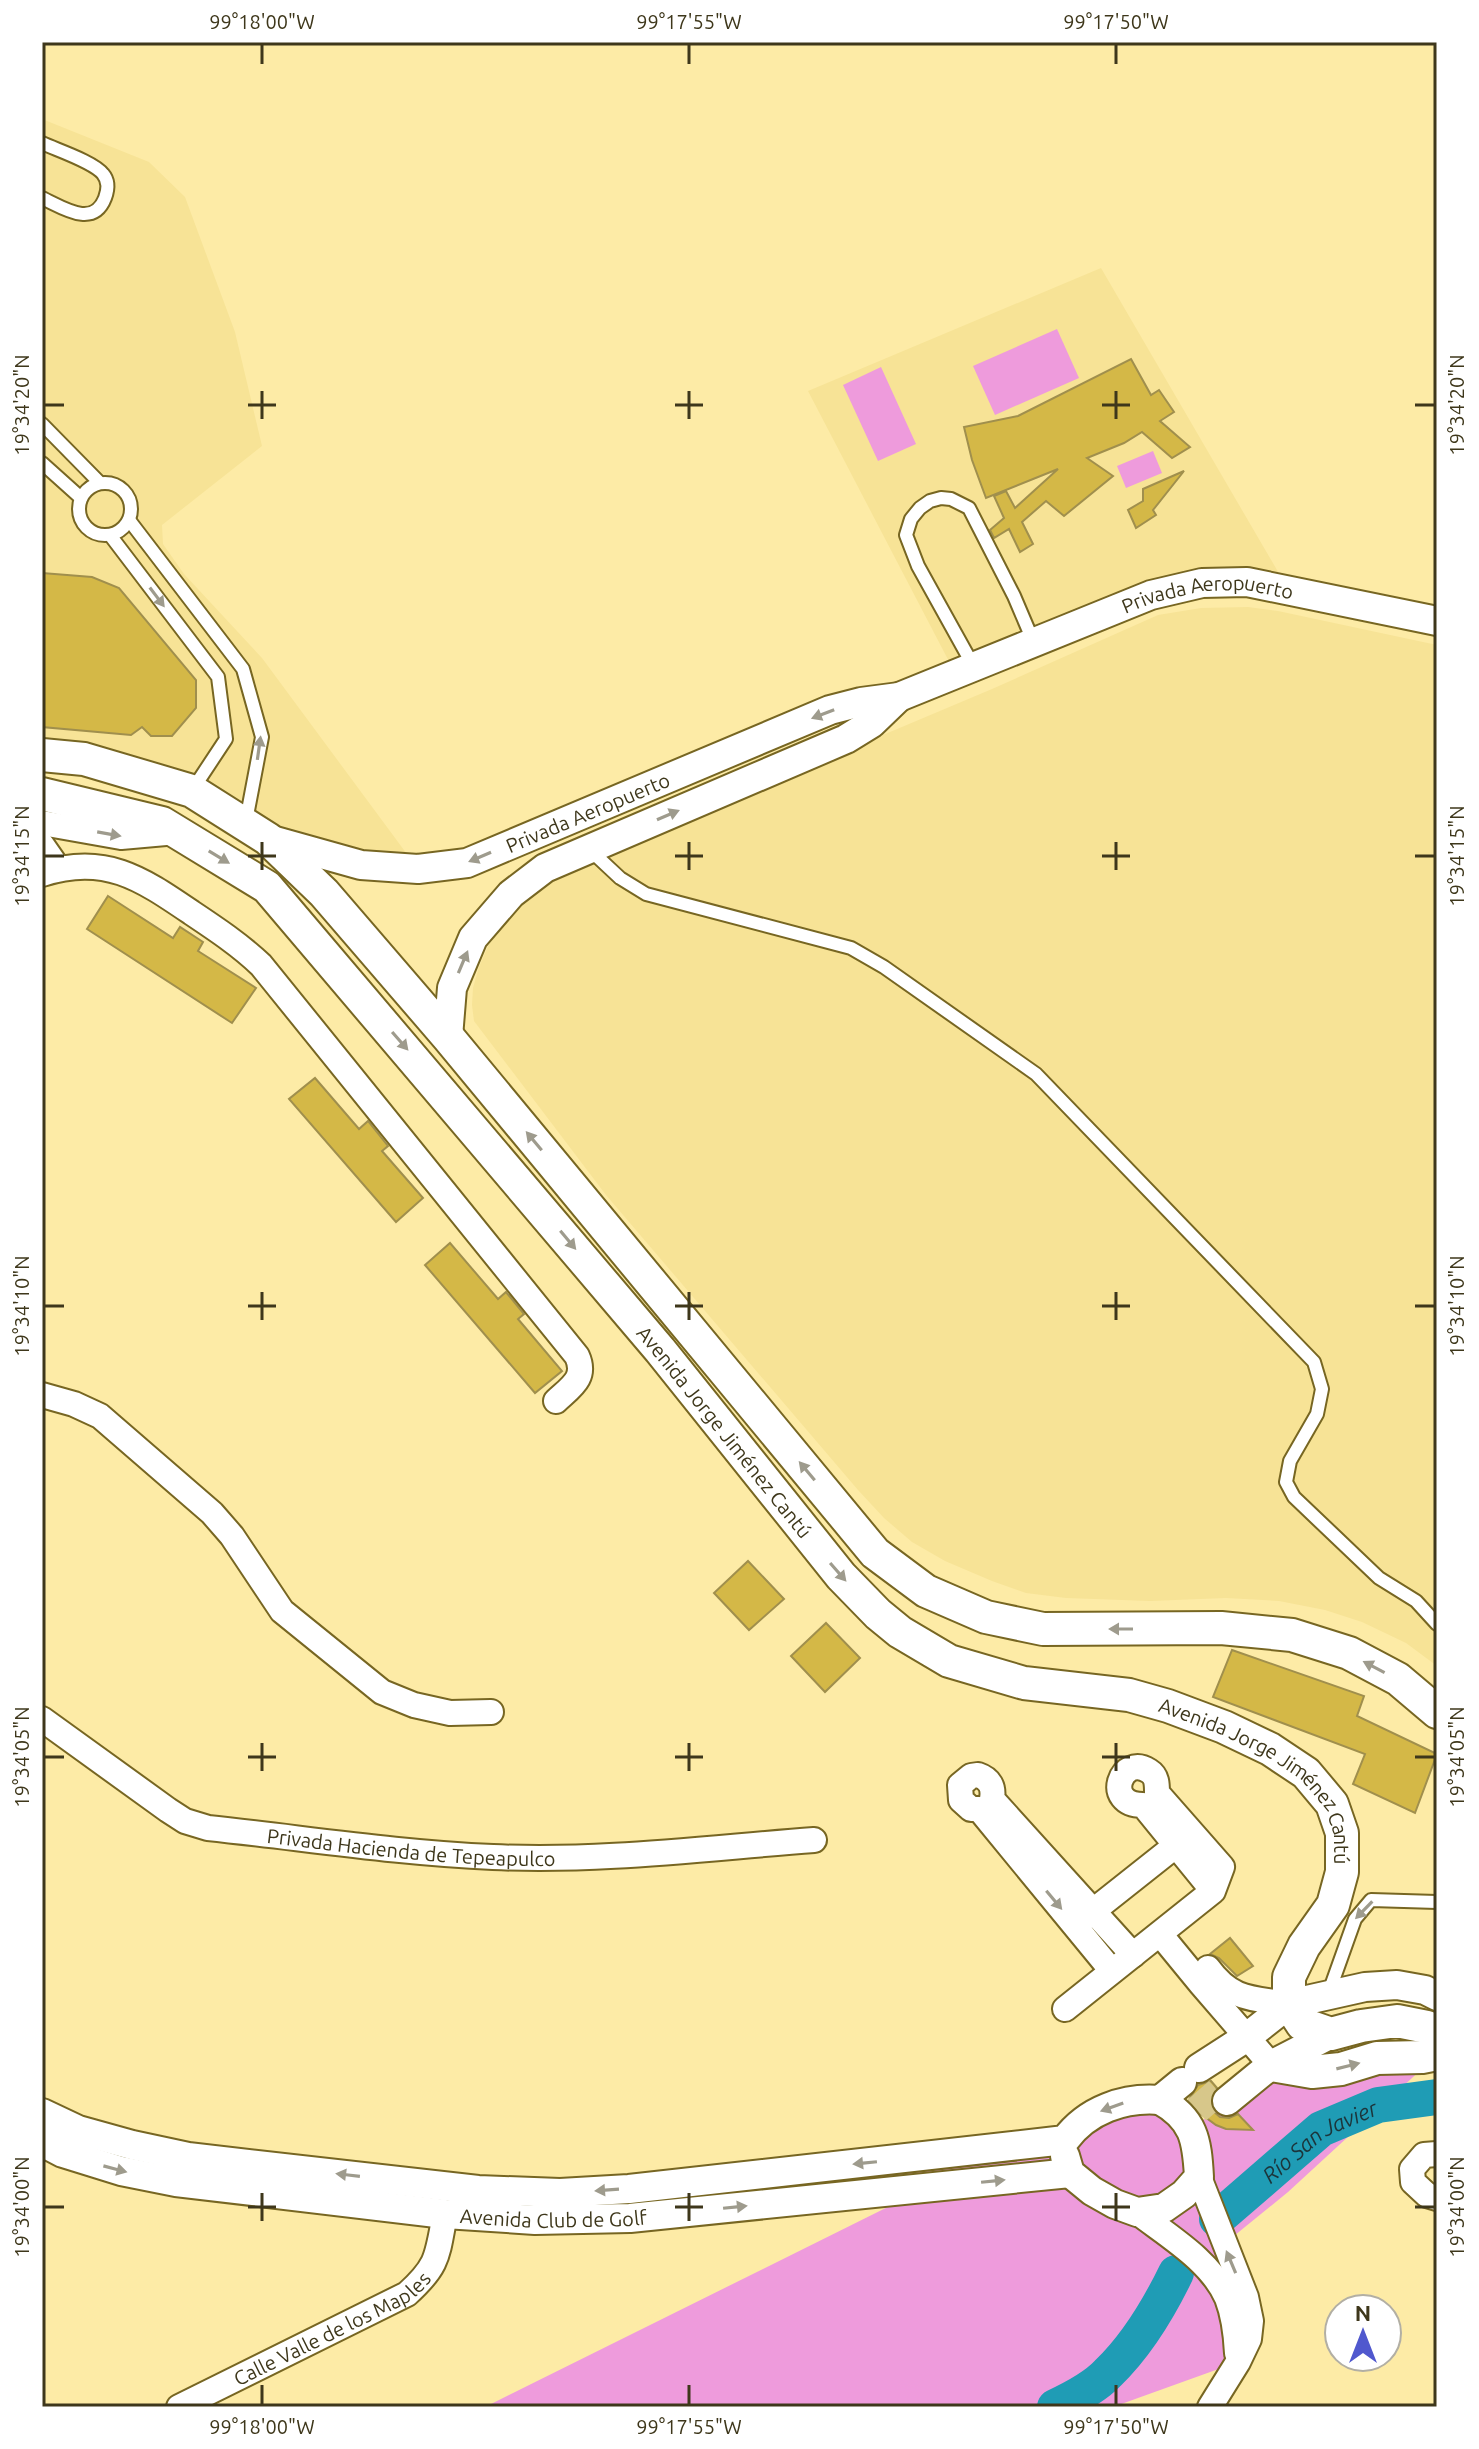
<svg xmlns="http://www.w3.org/2000/svg" width="1479" height="2449" font-family="Ubuntu,sans-serif">
  <style>
    .built { fill: #f7e396 }
    .green { fill: #ee9bdc }
    .lines { fill: none; stroke-linecap: round; stroke-linejoin: round }
    .river { stroke: #1f9cb5; stroke-width: 36 }
    .building { fill: #d4b847; stroke: #a08f4d; stroke-width: 2 }
    .tertiary-tunnel { stroke: #d7c78a; stroke-width: 28; stroke-dasharray: 28 14; stroke-linecap: butt }
    .service-casing { stroke: #762; stroke-width: 16 }
    .minor-casing { stroke: #762; stroke-width: 28 }
    .tertiary-casing { stroke: #762; stroke-width: 32 }
    .secondary-casing { stroke: #762; stroke-width: 36 }
    .service { stroke: #fff; stroke-width: 12 }
    .minor { stroke: #fff; stroke-width: 24 }
    .tertiary { stroke: #fff; stroke-width: 28 }
    .secondary { stroke: #fff; stroke-width: 32 }
    .oneway { fill: #9e9b8d }
    .ticks { fill: none; stroke: #3e371b; stroke-width: 3 }
    .labels { text-anchor: middle; dominant-baseline: central; stroke-width: 6; stroke-linejoin: round; paint-order: stroke }
    .street-label { font-size: 20px; fill: #3e371b; stroke: #fff }
    .water-label { font-size: 22px; font-style: italic; fill: #1c353b; stroke: #fff }
    .neatline { fill: none; stroke: #3e371b; stroke-width: 3 }
    .ticks-label { font-size: 20px; text-anchor: middle; fill: #3e371b }
  </style>
  <rect width="100%" height="100%" fill="#fdeba6"/>
  <g class="built">
    <path d="M42,119L149,162L185,197L235,332L262,446L162,525L163,544L184,574L262,658L418,869L361,865L191,791L42,755Z"/>
    <path d="M1101,268L1288,589L1202,583L954,671L808,391Z"/>
    <path d="M1248,607L1278,611L1437,645V1666L1406,1643L1362,1622L1325,1610L1279,1601L1226,1598L1150,1601L1066,1598L1026,1593L992,1581L945,1561L912,1542L884,1518L858,1490L606,1195L474,1021L472,1005L473,988L479,967L489,944L511,913L544,886L596,856L992,689L1158,615L1201,608Z"/>
  </g>
  <g class="green">
    <path d="M1057,329L1079,378L995,415L973,366Z"/>
    <path d="M881,367L916,444L878,461L843,385Z"/>
    <path d="M1153,451L1162,473L1126,488L1117,466Z"/>
    <path d="M1437,2055L1288,2192L1224,2244L1238,2362L1113,2407H485L926,2188L535,2220L77,2129L477,2190L1065,2140L1141,2098L1192,2129L1271,2065Z"/>
  </g>
  <g class="lines">
    <g class="river">
      <path id="s1" d="M1217,2219L1321,2129L1378,2105L1437,2097"/>
      <path d="M1055,2407C1072,2399 1095,2387 1108,2373C1136,2346 1159,2308 1176,2273"/>
    </g>
  </g>
  <g class="building">
    <path d="M1131,359L1151,395L1159,390L1174,412L1160,421L1190,447L1172,458L1142,432L1124,443L1087,458L1113,476L1064,516L1046,501L1022,522L1033,544L1020,552L1009,529L994,538L990,530L1004,518L994,496L1006,491L1015,508L1058,469L986,498L972,460L964,427L1018,416Z"/>
    <path d="M1184,471L1153,510L1156,515L1136,528L1128,510L1143,501V489Z"/>
    <path d="M42,573L92,577L119,588L196,680V708L172,736H151L142,727L131,735L42,727Z"/>
    <path d="M108,896L173,938L180,927L203,942L198,951L256,988L232,1023L87,929Z"/>
    <path d="M315,1078L359,1129L368,1121L388,1146L382,1151L423,1198L396,1222L289,1099Z"/>
    <path d="M450,1243L498,1299L506,1292L524,1314L518,1319L562,1371L535,1393L425,1265Z"/>
    <path d="M748,1561L784,1599L749,1630L714,1593Z"/>
    <path d="M826,1623L860,1658L825,1692L791,1656Z"/>
    <path d="M1232,1650L1364,1696L1357,1716L1437,1754L1415,1813L1353,1784L1365,1754L1213,1697Z"/>
    <path d="M1230,1938L1253,1966L1237,1976L1219,1958L1210,1954Z"/>
    <path d="M1211,2081L1217,2088L1211,2094L1210,2103L1214,2112L1220,2117L1229,2118L1238,2114L1253,2130L1226,2129L1216,2125L1201,2114L1189,2100L1198,2085Z"/>
  </g>
  <g class="lines">
    <path class="tertiary-tunnel" d="M1197,2110L1219,2091"/>
    <defs>
      <g id="service">
        <path d="M42,143C57,150 94,162 103,174C109,181 108,190 105,198C93,229 62,207 42,198"/>
        <path d="M42,424L100,483"/>
        <path d="M42,463L81,498"/>
        <circle cx="105" cy="509" r="26"/>
        <path d="M129,520L243,669L262,737L246,821"/>
        <path d="M110,535L218,677L226,739L193,789"/>
        <path d="M974,667L918,566L906,535L911,519L920,508L930,501L941,498L951,499L969,508L1014,596L1034,643"/>
        <path d="M589,849L620,878L646,894L851,948L884,967L1036,1074L1314,1362L1322,1389L1317,1414L1290,1461L1286,1482L1294,1497L1379,1578L1416,1601L1437,1624"/>
        <path d="M1329,1992L1355,1919L1371,1900L1437,1902"/>
      </g>
      <g id="minor">
        <path d="M42,823L121,837L177,832"/>
        <path d="M42,845L58,868"/>
        <path d="M42,874C105,853 142,879 192,913C216,929 240,945 261,965L577,1356C587,1378 571,1387 556,1401"/>
        <path d="M42,1395L74,1404L100,1416L212,1513L232,1536L282,1611L382,1692L414,1705L450,1713L491,1712"/>
        <path id="s2" d="M42,1719L168,1810L185,1821L208,1828C303,1838 398,1853 493,1857C600,1862 707,1848 814,1840"/>
        <path d="M1083,1919L1189,1835"/>
        <path d="M1160,1934L1201,1984L1271,2065"/>
        <path d="M1208,1968C1232,2001 1252,1998 1289,2004"/>
        <path d="M1112,1971L979,1809H971L961,1800L960,1785L971,1776L978,1775C990,1779 994,1787 992,1799L1133,1955"/>
        <path d="M1065,2009L1213,1891L1222,1867L1157,1793C1157,1784 1157,1776 1149,1771C1121,1753 1102,1805 1143,1805L1213,1891"/>
        <path d="M1437,2154L1424,2155L1412,2169L1413,2182L1427,2195L1437,2198"/>
        <path d="M1199,2177L1246,2297L1251,2321L1249,2339L1238,2362L1210,2407"/>
        <path d="M1137,2212C1168,2236 1211,2261 1227,2298C1234,2316 1236,2334 1237,2353"/>
        <path id="s3" d="M179,2407L407,2294C439,2265 437,2256 445,2214"/>
      </g>
      <g id="tertiary">
        <path id="s4" d="M268,839L361,865L418,869L467,863L830,710L861,702L899,697L1151,595L1202,583L1247,582L1437,621"/>
        <path d="M448,1037L452,988L473,938L511,894L545,868L846,739L872,723L899,697"/>
        <path d="M1199,2068L1247,2037L1289,2004L1365,1987L1397,1985L1425,1990L1437,1996"/>
        <path d="M1227,2101L1271,2065L1331,2034"/>
        <path d="M42,2113L78,2130L132,2145L188,2157L478,2190L560,2193L629,2189L1065,2140C1087,2110 1124,2097 1160,2100L1182,2082"/>
        <path id="s5" d="M42,2142L63,2153L121,2171L176,2182L445,2214L535,2220L630,2218L1070,2173"/>
        <path d="M1065,2156L1070,2173L1092,2191L1115,2204L1137,2212L1164,2208L1184,2194L1199,2177C1197,2140 1194,2119 1160,2100"/>
      </g>
      <g id="secondary">
        <path d="M42,755L84,759L192,791L268,839L324,893L448,1037L875,1553L926,1591L986,1617L1043,1629L1221,1628L1292,1635L1349,1653L1398,1679L1437,1712"/>
        <path id="s6" d="M42,794L162,823L267,887L660,1350L841,1576L878,1614L900,1632L949,1661L1024,1683L1129,1695L1168,1706L1224,1727L1270,1749L1306,1773L1332,1804L1342,1833V1872L1333,1905L1304,1946L1289,1977V2004L1302,2024L1331,2034L1361,2026L1397,2021L1427,2027L1437,2034"/>
        <path d="M1271,2065L1312,2072L1341,2069L1377,2058L1422,2057L1437,2054"/>
      </g>
    </defs>
    <use href="#service" class="service-casing"/>
    <use href="#minor" class="minor-casing"/>
    <use href="#tertiary" class="tertiary-casing"/>
    <use href="#secondary" class="secondary-casing"/>
    <use href="#service" class="service"/>
    <use href="#minor" class="minor"/>
    <use href="#tertiary" class="tertiary"/>
    <use href="#secondary" class="secondary"/>
  </g>
  <defs><path id="oneway-solid" d="M-6-.8H1V-3.2L6.5 0L1 3.2V.8H-6Z" transform="scale(2)"/></defs>
  <g class="oneway">
    <use href="#oneway-solid" transform="translate(157 597) rotate(53)"/>
    <use href="#oneway-solid" transform="translate(823 714) rotate(159)"/>
    <use href="#oneway-solid" transform="translate(259 748) rotate(-82)"/>
    <use href="#oneway-solid" transform="translate(668 815) rotate(-23)"/>
    <use href="#oneway-solid" transform="translate(109 834) rotate(10)"/>
    <use href="#oneway-solid" transform="translate(219 857) rotate(31)"/>
    <use href="#oneway-solid" transform="translate(480 857) rotate(157)"/>
    <use href="#oneway-solid" transform="translate(463 962) rotate(-67)"/>
    <use href="#oneway-solid" transform="translate(400 1041) rotate(49)"/>
    <use href="#oneway-solid" transform="translate(534 1141) rotate(-130)"/>
    <use href="#oneway-solid" transform="translate(568 1240) rotate(50)"/>
    <use href="#oneway-solid" transform="translate(807 1471) rotate(-130)"/>
    <use href="#oneway-solid" transform="translate(838 1572) rotate(49)"/>
    <use href="#oneway-solid" transform="translate(1121 1629) rotate(180)"/>
    <use href="#oneway-solid" transform="translate(1374 1667) rotate(-152)"/>
    <use href="#oneway-solid" transform="translate(1054 1900) rotate(50)"/>
    <use href="#oneway-solid" transform="translate(1364 1910) rotate(134)"/>
    <use href="#oneway-solid" transform="translate(1348 2066) rotate(-14)"/>
    <use href="#oneway-solid" transform="translate(1112 2107) rotate(160)"/>
    <use href="#oneway-solid" transform="translate(865 2163) rotate(174)"/>
    <use href="#oneway-solid" transform="translate(115 2169) rotate(15)"/>
    <use href="#oneway-solid" transform="translate(348 2175) rotate(-173)"/>
    <use href="#oneway-solid" transform="translate(993 2181) rotate(-6)"/>
    <use href="#oneway-solid" transform="translate(607 2190) rotate(176)"/>
    <use href="#oneway-solid" transform="translate(735 2207) rotate(-6)"/>
    <use href="#oneway-solid" transform="translate(1231 2262) rotate(-113)"/>
  </g>
  <path class="ticks" d="M262,44V64M689,44V64M1116,44V64M262,391V419M689,391V419M1116,391V419M44,405H64M248,405H276M675,405H703M1102,405H1130M1415,405H1435M262,842V870M689,842V870M1116,842V870M44,856H64M248,856H276M675,856H703M1102,856H1130M1415,856H1435M262,1292V1320M689,1292V1320M1116,1292V1320M44,1306H64M248,1306H276M675,1306H703M1102,1306H1130M1415,1306H1435M262,1743V1771M689,1743V1771M1116,1743V1771M44,1757H64M248,1757H276M675,1757H703M1102,1757H1130M1415,1757H1435M262,2193V2221M689,2193V2221M1116,2193V2221M44,2207H64M248,2207H276M675,2207H703M1102,2207H1130M1415,2207H1435M262,2385V2405M689,2385V2405M1116,2385V2405"/>
  <g class="labels">
    <g class="street-label">
      <text stroke="none"><textPath href="#s4" startOffset="996">Privada Aeropuerto</textPath></text>
      <text stroke="none"><textPath href="#s4" startOffset="334">Privada Aeropuerto</textPath></text>
      <text stroke="none"><textPath href="#s6" startOffset="958">Avenida Jorge Jiménez Cantú</textPath></text>
      <text stroke="none"><textPath href="#s6" startOffset="1630">Avenida Jorge Jiménez Cantú</textPath></text>
      <text stroke="none"><textPath href="#s2" startOffset="404">Privada Hacienda de Tepeapulco</textPath></text>
      <text stroke="none"><textPath href="#s5" startOffset="520">Avenida Club de Golf</textPath></text>
      <text stroke="none"><textPath href="#s3" startOffset="172">Calle Valle de los Maples</textPath></text>
    </g>
    <g class="water-label">
      <text stroke="none"><textPath href="#s1" startOffset="130">Río San Javier</textPath></text>
    </g>
  </g>
  <rect width="1479" height="2449" fill="none" stroke="#ffffff" stroke-width="88"/>
  <g transform="translate(1363 2333)"><circle r="38" fill="#ffffff" stroke="#b2afa4" stroke-width="2"/>
  <path d="M0-6L14 30L0 20L-14 30Z" fill="#5058ce"/>
  <text y="-12" font-size="22" font-weight="bold" text-anchor="middle" fill="#3e371b">N</text>
  </g>
  <rect x="44" y="44" width="1391" height="2361" class="neatline"/>
  <g class="ticks-label">
    <text x="262" y="29">99°18'00"W</text>
    <text x="689" y="29">99°17'55"W</text>
    <text x="1116" y="29">99°17'50"W</text>
    <text transform="translate(22 405) rotate(-90)" y="7">19°34'20"N</text>
    <text transform="translate(1457 405) rotate(-90)" y="7">19°34'20"N</text>
    <text transform="translate(22 856) rotate(-90)" y="7">19°34'15"N</text>
    <text transform="translate(1457 856) rotate(-90)" y="7">19°34'15"N</text>
    <text transform="translate(22 1306) rotate(-90)" y="7">19°34'10"N</text>
    <text transform="translate(1457 1306) rotate(-90)" y="7">19°34'10"N</text>
    <text transform="translate(22 1757) rotate(-90)" y="7">19°34'05"N</text>
    <text transform="translate(1457 1757) rotate(-90)" y="7">19°34'05"N</text>
    <text transform="translate(22 2207) rotate(-90)" y="7">19°34'00"N</text>
    <text transform="translate(1457 2207) rotate(-90)" y="7">19°34'00"N</text>
    <text x="262" y="2434">99°18'00"W</text>
    <text x="689" y="2434">99°17'55"W</text>
    <text x="1116" y="2434">99°17'50"W</text>
  </g>
</svg>
